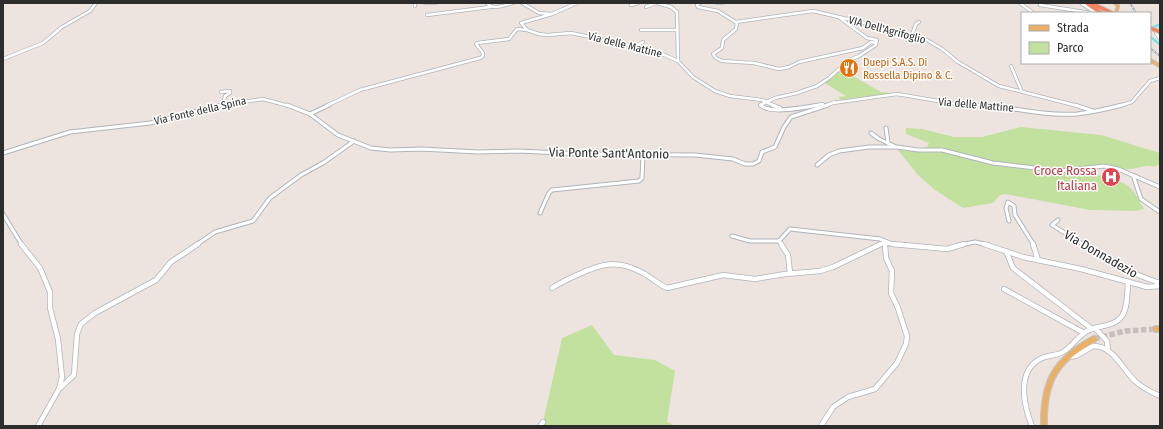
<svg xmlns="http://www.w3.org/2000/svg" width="1163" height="429" font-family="'Fira Sans Condensed',sans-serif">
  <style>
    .green { fill: #c3e19e }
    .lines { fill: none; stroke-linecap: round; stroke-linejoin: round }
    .river { fill: #77e3ea; fill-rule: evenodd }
    .major-tunnel { stroke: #c6bfbb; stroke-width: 5.5; stroke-dasharray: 5.5 2.5; stroke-linecap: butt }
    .minor-far2-casing { stroke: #afb4bc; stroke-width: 4 }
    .minor-far1-casing { stroke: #afb4bc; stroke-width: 5 }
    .minor-casing { stroke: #afb4bc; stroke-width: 6 }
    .major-far1-casing { stroke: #c4c4c4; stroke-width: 4.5 }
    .major-casing { stroke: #c4c4c4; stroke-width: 8 }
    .highway-casing { stroke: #c4c4c4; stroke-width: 5 }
    .minor-far2 { stroke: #fff; stroke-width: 2.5 }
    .minor-far1 { stroke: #fff; stroke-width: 3 }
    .minor { stroke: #fff; stroke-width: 4.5 }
    .major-far1 { stroke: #ebb066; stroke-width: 3 }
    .major { stroke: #ebb066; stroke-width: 5.5 }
    .highway { stroke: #f78260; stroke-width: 3.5 }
    .rail-casing { stroke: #a2a9b5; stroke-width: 2 }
    .rail { stroke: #fff; stroke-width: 1; stroke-dasharray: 2; stroke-linecap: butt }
    .highway-bridge-casing { stroke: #c4c4c4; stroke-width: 5; stroke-linecap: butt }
    .highway-bridge { stroke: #f78260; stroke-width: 3.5 }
    .labels { text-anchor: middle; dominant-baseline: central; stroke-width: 3; stroke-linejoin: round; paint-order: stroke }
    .far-street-label { font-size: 11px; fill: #2c2c2c; stroke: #fff }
    .far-food-label { font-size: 11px; fill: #c56008; stroke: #fff; text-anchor: start }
    .street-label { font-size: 13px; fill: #2c2c2c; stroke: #fff }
    .health-label { font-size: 13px; fill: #be3a42; stroke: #fff; text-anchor: end }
  </style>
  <rect width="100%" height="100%" fill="#ede4df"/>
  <g class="green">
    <path d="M841,69L881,92L893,93L841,100L838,97L846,96L825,83L838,70Z"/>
    <path d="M1021,127L1101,135L1160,153V164L1154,167C1145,164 1138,169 1129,169C1117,170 1109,163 1094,165L1089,171C1101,178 1117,178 1128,186C1135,191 1139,201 1144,209L1134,211L1090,210L1005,194L1000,195L993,203L963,208L935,190L918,175L897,149L911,150L927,147L929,143L906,134V128L922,129L954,137H982Z"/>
    <path d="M592,325L614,355L655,360L675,371L667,422L676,426H540L543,422L562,338Z"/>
  </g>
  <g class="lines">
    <g class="river">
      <path d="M1160,23V26L1150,30V27Z"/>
      <path d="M1150,35L1160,43V46L1150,38Z"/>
    </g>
    <path class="major-tunnel" d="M1094,339L1125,331L1156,329"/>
    <defs>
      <g id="minor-far2">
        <path d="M415,3V6"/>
        <path d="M425,3H436"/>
        <path d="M487,3C493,11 504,5 513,3"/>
        <path d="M522,3L539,13L552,14L521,23L527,30L539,34L547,35L571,33L653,50L678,61L693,77L715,91L730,96L762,100L775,106"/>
        <path d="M657,3L671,7L677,12L678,61"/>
        <path d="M700,3L697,5L698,7L718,11L737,23L736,29L723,40L722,48L713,54L716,58L722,61L754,63L779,69L789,67L799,62L863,48L871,42L876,43V45L859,56L849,60L829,78L817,86L797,93L775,98L760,105L761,106"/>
        <path d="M717,3H722"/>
        <path d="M1020,3L1033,13"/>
        <path d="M1081,3L1096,13"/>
        <path d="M631,5L638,3"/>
        <path d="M1040,5L1091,13"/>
        <path d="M646,7L656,3"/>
        <path d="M552,14L577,3"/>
        <path d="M427,15L490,7"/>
        <path d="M840,18L867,38L877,40L876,43"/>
        <path d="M736,22L813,11L873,25L909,37L927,40L942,49L958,62L999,86L1078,106"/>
        <path d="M641,30H677"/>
        <path d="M1160,31L1156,33L1160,39"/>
        <path d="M911,37L916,24L919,22"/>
        <path d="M634,46L643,42"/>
        <path d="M3,59L43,43L62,27L90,11L96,3"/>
        <path d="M1011,66L1022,92"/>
        <path d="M221,92L230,91V93L225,96L223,105"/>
        <path d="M833,103L897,94L956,104L995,106"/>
        <path d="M218,106L263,99L289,106"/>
        <path d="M326,106L360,90L480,58L483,56V53L476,44L477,43L509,39L517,29L527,30"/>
        <path d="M813,106L823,104"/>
        <path d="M825,106L835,102"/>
        <path d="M1119,106L1132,102L1150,81L1160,78"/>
      </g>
      <g id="minor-far1">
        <path d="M287,105L310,114L338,135L371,148L390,150L421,149L478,152L519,151L580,154L695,155L733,159L745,164H753L759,161L762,152L775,147L784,127L791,117L828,105"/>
        <path d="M761,105C769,115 806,107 819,105"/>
        <path d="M772,105L780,108"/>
        <path d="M988,105C1017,109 1047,116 1077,114C1093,112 1107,109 1122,105"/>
        <path d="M1075,105L1093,111"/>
        <path d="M310,114L329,105"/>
        <path d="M886,128L888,143"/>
        <path d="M871,133L879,139L894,146"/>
        <path d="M3,153L70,132L150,123L222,105"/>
        <path d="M817,165L829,155L839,151L869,147H897L918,150H942L993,163L1060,171L1104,166L1118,169L1160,187"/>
        <path d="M1135,176L1134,178L1141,199L1160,212"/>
        <path d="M540,213L549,193L552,190L639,181L642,178L643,154"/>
        <path d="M3,214L22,245"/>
        <path d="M1058,220L1052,225L1084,245"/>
        <path d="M1009,221L1006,208L1008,202L1014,206L1015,215L1034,245"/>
        <path d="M732,236L750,241H779"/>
        <path d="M779,241L790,229L880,239L890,243"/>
        <path d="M779,241L782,245"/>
        <path d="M885,243V245"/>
        <path d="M196,245L215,232L253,221L270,198L301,175L323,163L354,141"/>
        <path d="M879,245L883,243L903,245"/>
        <path d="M960,245L975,242L989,245"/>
      </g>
      <g id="minor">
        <path d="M21,244L40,268L50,292V308L58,339L62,377L59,389L38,426"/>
        <path d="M781,244L788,255L790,273"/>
        <path d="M892,244L947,249L964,244"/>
        <path d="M984,244L1023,257L1081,269L1147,287L1160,286"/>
        <path d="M1033,244L1038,260"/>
        <path d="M1083,244C1108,260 1131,274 1160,283"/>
        <path d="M1006,251L1013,268L1092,329"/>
        <path d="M552,288C560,283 568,279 577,275C601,264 616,259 641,272C650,276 659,285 667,288L723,275L755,279L785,274L820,271L833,267L881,244"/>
        <path d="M1004,289L1084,333"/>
        <path d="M1095,328L1107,341L1108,351"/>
        <path d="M1067,357L1076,356L1093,346C1114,346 1122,369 1135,381C1142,388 1151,392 1160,396"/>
        <path d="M59,389L74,375L77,334L81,324L95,313L156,280L171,262L198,244"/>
        <path d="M540,426L543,422"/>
        <path d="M821,426L833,407L848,397L875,389L897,363L906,344L907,336L898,308L891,293L892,271L886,258L885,244"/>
        <path d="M1032,426C1024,406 1016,372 1040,359C1047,355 1056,356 1063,352C1073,346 1078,335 1089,330C1100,325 1114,327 1122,316C1128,307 1127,293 1128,283"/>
      </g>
      <g id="major-far1">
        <path d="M1115,3L1118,6L1116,13"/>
        <path d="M1150,60L1160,66"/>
      </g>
      <g id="major">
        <path d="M1156,329H1160"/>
        <path d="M1044,426C1043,382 1055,360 1094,339"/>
      </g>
      <g id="highway">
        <path d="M1087,3L1101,13"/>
        <path d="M1091,3L1112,13"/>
      </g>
    </defs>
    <use href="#minor-far2" class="minor-far2-casing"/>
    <use href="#minor-far1" class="minor-far1-casing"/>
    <use href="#minor" class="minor-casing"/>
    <use href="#major-far1" class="major-far1-casing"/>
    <use href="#major" class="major-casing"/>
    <use href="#highway" class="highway-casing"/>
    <use href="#minor-far2" class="minor-far2"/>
    <use href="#minor-far1" class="minor-far1"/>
    <use href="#minor" class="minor"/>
    <use href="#major-far1" class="major-far1"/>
    <use href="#major" class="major"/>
    <use href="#highway" class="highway"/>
    <defs>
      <g id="rail">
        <path d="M1130,3L1136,13"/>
        <path d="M1150,48L1160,56"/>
      </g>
    </defs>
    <use href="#rail" class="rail-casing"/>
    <use href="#rail" class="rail"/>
    <defs>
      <path id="highway-bridge" d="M1150,28L1160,32"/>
    </defs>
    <use href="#highway-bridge" class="highway-bridge-casing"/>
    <use href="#highway-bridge" class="highway-bridge"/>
  </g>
  <defs>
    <symbol id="restaurant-disc" viewBox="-11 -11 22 22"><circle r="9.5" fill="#e8710a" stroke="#fff"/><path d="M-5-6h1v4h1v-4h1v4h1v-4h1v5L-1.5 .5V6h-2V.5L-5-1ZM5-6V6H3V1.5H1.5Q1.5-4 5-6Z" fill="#fff"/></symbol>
    <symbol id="hospital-disc" viewBox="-11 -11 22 22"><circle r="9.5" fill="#e0444e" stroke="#fff"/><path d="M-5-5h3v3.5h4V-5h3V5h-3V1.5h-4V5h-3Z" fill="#fff"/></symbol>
  </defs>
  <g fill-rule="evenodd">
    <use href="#restaurant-disc" x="838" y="57" width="22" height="22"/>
    <use href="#hospital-disc" x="1100" y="166" width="22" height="22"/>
  </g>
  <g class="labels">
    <g class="far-street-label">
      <text transform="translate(887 30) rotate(15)">VIA Dell'Agrifoglio</text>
      <text transform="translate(625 45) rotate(14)">Via delle Mattine</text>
      <text transform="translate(976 105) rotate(5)">Via delle Mattine</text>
      <text transform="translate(200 111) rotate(-13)">Via Fonte della Spina</text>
    </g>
    <g class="far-food-label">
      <text x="863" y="62">Duepi S.A.S. Di<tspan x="863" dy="13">Rossella Dipino &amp; C.</tspan></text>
    </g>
    <g class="street-label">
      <text transform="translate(609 153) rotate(1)">Via Ponte Sant'Antonio</text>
      <text transform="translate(1101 254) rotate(30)">Via Donnadezio</text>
    </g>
    <g class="health-label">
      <text x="1097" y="170">Croce Rossa<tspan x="1097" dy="15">Italiana</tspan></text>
    </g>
  </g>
  <rect width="1163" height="429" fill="none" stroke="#2c2c2c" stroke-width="8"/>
  <rect x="1021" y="12" width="130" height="52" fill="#ffffff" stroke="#ababab"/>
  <rect x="1029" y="25" width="20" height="6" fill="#ebb066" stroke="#ababab"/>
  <text x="1057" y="32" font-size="12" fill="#2c2c2c">Strada</text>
  <rect x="1029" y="42" width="20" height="12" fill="#c3e19e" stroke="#ababab"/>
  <text x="1057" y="52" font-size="12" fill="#2c2c2c">Parco</text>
</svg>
